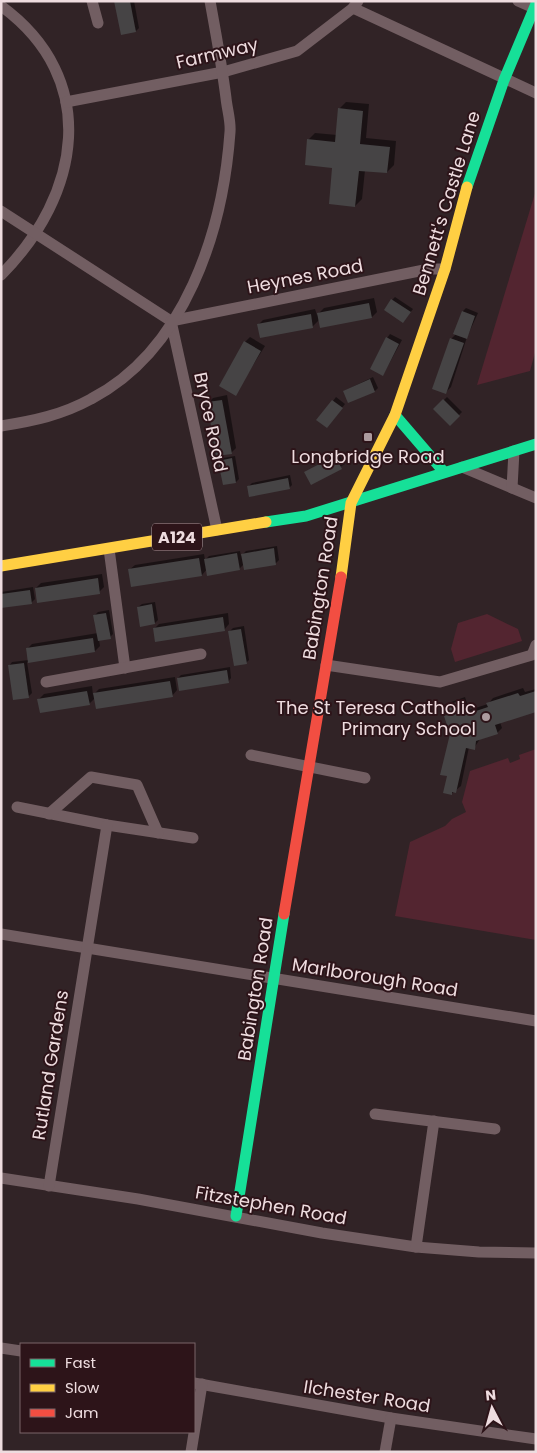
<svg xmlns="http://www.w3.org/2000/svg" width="537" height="1453" font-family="Poppins,sans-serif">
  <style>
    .green { fill: #532530 }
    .shadow { fill: #0007 }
    .building { fill: #464445 }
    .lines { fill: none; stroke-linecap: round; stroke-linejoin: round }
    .street { stroke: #725e62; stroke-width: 11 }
    .fast { stroke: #16e098; stroke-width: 11 }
    .slow { stroke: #ffcf43; stroke-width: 11 }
    .jam { stroke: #f24e42; stroke-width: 11 }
    .poi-dot { fill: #ac9b9e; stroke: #2d1419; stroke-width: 2 }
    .labels { text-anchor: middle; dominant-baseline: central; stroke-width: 4; stroke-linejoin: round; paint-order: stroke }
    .shield { fill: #2d1419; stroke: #b4a0a4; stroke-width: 1 }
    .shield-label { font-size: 16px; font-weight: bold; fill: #eedcdf }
    .street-label { font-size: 18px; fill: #eedcdf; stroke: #2d1419 }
    .poi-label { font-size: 18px; fill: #eedcdf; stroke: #2d1419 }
  </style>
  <rect width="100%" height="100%" fill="#312326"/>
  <g class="green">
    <path d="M536,190V349L530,371L477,385Z"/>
    <path d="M487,614L518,629L522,641L455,662L451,649L458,623Z"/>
    <path d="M536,749V940L395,916L410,842L445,826L452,819L466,812L462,802L470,771L508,758L510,763L520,759L519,755Z"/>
  </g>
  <g class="shadow">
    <path d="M115,1H134L139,28L136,31Z"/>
    <path d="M346,102L369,104L366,138L396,141L394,165L387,172L365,170L362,199L355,206L334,167L308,140L315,133L337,135L339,109Z"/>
    <path d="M395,297L413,309L403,322L392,300Z"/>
    <path d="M374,298L377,312L372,317L320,319L313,326L261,337L258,325L263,320L315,309L317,315L324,308Z"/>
    <path d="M466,308L478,313L467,337L451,387L446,392L451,339L456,334L463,311Z"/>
    <path d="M390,334L402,340L383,375L387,338Z"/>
    <path d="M250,337L265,346L235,394L245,342Z"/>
    <path d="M373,377L378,388L375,391H344Z"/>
    <path d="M227,395L236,448L231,453L208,403L213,398Z"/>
    <path d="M336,397L345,404L330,423L333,401Z"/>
    <path d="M447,397L462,412L450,424L435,409Z"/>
    <path d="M338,453L345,464L312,484L305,473Z"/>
    <path d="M235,456L239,479L236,482L224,484L220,461L223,458Z"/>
    <path d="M290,475L292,485L289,488L249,486L252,483Z"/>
    <path d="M277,546L279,560L276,563L244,564L239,569H207L202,575L129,570L135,565L204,554L205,560L209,556L240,551L241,556L246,551Z"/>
    <path d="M102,574L104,587L99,592L36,588L41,583Z"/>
    <path d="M33,587L35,599L32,602L1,607V592Z"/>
    <path d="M155,602L158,620L155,623L138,607L142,604Z"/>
    <path d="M109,610L113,634L110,637L99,640L100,646L95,651L27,662L32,693L29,696L9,666L12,662L29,660L27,649L32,644L98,633L95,615L98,612Z"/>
    <path d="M228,613L229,624L224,630L154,629L159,624Z"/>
    <path d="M244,626L249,660L246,663L230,631L233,628Z"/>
    <path d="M230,667L231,678L228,682L178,678L181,675Z"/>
    <path d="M175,677L177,690L172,696L95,698L89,704L39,699L44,694L92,686L93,695L99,689Z"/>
    <path d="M523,688L525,692L536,689V710L500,722L502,728L497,733L480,739L474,748L469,747L461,786L451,794L448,775L451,734L446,716L448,714L446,707L451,702L465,697L469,710L488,704L493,698Z"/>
  </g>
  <g class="building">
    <path d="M114,1H130L136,32L121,35Z"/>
    <path d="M338,108L363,111L360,144L390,147L387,173L359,171L355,207L329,204L332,168L305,165L307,139L335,142Z"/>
    <path d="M391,299L411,312L403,323L384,310Z"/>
    <path d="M369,303L372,318L320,328L317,313Z"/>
    <path d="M462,311L475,316L467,339L453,334Z"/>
    <path d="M311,314L313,328L260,338L257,324Z"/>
    <path d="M386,337L399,344L383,376L370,369Z"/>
    <path d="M450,338L464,343L446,394L432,389Z"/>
    <path d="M244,341L261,351L236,396L219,386Z"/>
    <path d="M370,379L375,392L348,403L343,391Z"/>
    <path d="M443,399L460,416L450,426L433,409Z"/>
    <path d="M222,400L232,454L216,456L207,402Z"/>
    <path d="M332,400L343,408L327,428L316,420Z"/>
    <path d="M335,456L342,469L311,485L304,472Z"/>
    <path d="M232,458L236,483L223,485L218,461Z"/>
    <path d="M288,478L290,489L249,497L247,486Z"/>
    <path d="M274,548L276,565L244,570L241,554Z"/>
    <path d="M237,553L240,570L207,576L204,559Z"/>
    <path d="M199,558L202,576L131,587L128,569Z"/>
    <path d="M98,578L100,594L37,603L35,588Z"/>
    <path d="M30,590L32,604L1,608V594Z"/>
    <path d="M152,604L155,624L140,627L137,607Z"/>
    <path d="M106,613L111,639L98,641L93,615Z"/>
    <path d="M223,617L225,631L155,642L153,628Z"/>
    <path d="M241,629L247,664L234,666L228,631Z"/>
    <path d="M93,638L95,652L28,663L26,648Z"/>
    <path d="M24,663L29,698L13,700L8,665Z"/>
    <path d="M227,670L229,683L179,691L177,678Z"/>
    <path d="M170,681L173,697L96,709L93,693Z"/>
    <path d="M87,691L90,705L40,713L37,699Z"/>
    <path d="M536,691V712L495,725L498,734L476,741L475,750L466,748L456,793L452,792V795L443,793L447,776L440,775L450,734L444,716L447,715L444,706L460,701L464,715L488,707L486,703L518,693L520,696Z"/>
  </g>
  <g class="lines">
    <g class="street">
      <path d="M92,1L98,23"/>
      <path d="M518,1L534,8"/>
      <path d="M1,6C101,79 81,195 1,275"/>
      <path d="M353,8L536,93"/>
      <path d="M66,102L223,72L297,51L353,8L358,1"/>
      <path d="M1,211L171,321"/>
      <path d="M171,321L429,269H445"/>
      <path d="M171,321L217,530"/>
      <path d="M1,426C33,421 62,415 91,399C185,350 223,231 230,132C231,121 227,109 226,98C222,66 216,34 210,1"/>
      <path d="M462,467L536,498"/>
      <path d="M512,488L514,451"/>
      <path d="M109,549L125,668"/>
      <path d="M326,665L440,682L532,655L536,645"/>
      <path d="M46,682L201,654"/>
      <path d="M251,755L365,778"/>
      <path d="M17,807L107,825L193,838"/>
      <path d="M49,814L91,777L137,785L158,833"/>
      <path d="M1,934L536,1021"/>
      <path d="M375,1114L495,1129"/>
      <path d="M1,1178L138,1199L322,1233L416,1247L479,1252L536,1253"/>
      <path d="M49,1186L107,825"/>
      <path d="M416,1247L434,1121"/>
      <path d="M1,1348L21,1351"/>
      <path d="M194,1383L391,1418L536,1439"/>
      <path d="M191,1452L202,1384"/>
      <path d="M385,1452L391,1418"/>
    </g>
    <g class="fast">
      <path d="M467,187L504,80L536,4"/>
      <path d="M395,415L444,472"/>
      <path d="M266,522L306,516L536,444"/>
      <path d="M236,1216L284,914"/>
    </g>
    <g class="slow">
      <path d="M1,566L266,522"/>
      <path d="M341,577L351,503L395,415L445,269L467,187"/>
    </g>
    <path class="jam" d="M284,914L341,577"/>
  </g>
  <g class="poi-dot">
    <rect x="363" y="432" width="10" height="10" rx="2.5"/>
    <circle cx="486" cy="717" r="5"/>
  </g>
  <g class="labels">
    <rect class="shield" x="152" y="523.5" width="50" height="27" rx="4"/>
    <g class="shield-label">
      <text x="177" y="537">A124</text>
    </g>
    <g class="street-label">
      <text transform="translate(217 53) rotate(-13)">Farmway</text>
      <text transform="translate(446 203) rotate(-73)">Bennett's Castle Lane</text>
      <text transform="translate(305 276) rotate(-11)">Heynes Road</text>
      <text transform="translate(211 422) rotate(78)">Bryce Road</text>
      <text transform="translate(320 588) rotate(-81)">Babington Road</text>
      <text transform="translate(375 977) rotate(9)">Marlborough Road</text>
      <text transform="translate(255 989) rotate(-81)">Babington Road</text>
      <text transform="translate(50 1065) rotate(-81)">Rutland Gardens</text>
      <text transform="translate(271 1205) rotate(10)">Fitzstephen Road</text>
      <text transform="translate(367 1396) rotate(9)">Ilchester Road</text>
    </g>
    <g class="poi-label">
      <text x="368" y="456">Longbridge Road</text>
      <text x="476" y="707" text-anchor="end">The St Teresa Catholic<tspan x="476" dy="21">Primary School</tspan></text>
    </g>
  </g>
  <rect width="537" height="1453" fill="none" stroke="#eedcdf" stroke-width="5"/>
  <rect x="20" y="1343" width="175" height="90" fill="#2d1419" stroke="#7a6468"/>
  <rect x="30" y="1359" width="25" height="8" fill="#16e098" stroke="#7a6468"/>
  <text x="65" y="1368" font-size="15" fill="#eedcdf">Fast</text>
  <rect x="30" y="1384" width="25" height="8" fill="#ffcf43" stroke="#7a6468"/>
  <text x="65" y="1393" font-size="15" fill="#eedcdf">Slow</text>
  <rect x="30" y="1409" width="25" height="8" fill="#f24e42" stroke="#7a6468"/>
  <text x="65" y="1418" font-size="15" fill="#eedcdf">Jam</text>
  <g transform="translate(492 1408) rotate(354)" stroke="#2d1419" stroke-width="4" paint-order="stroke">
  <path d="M0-4L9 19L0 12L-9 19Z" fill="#eedcdf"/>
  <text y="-8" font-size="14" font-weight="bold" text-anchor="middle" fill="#eedcdf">N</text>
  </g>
</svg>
